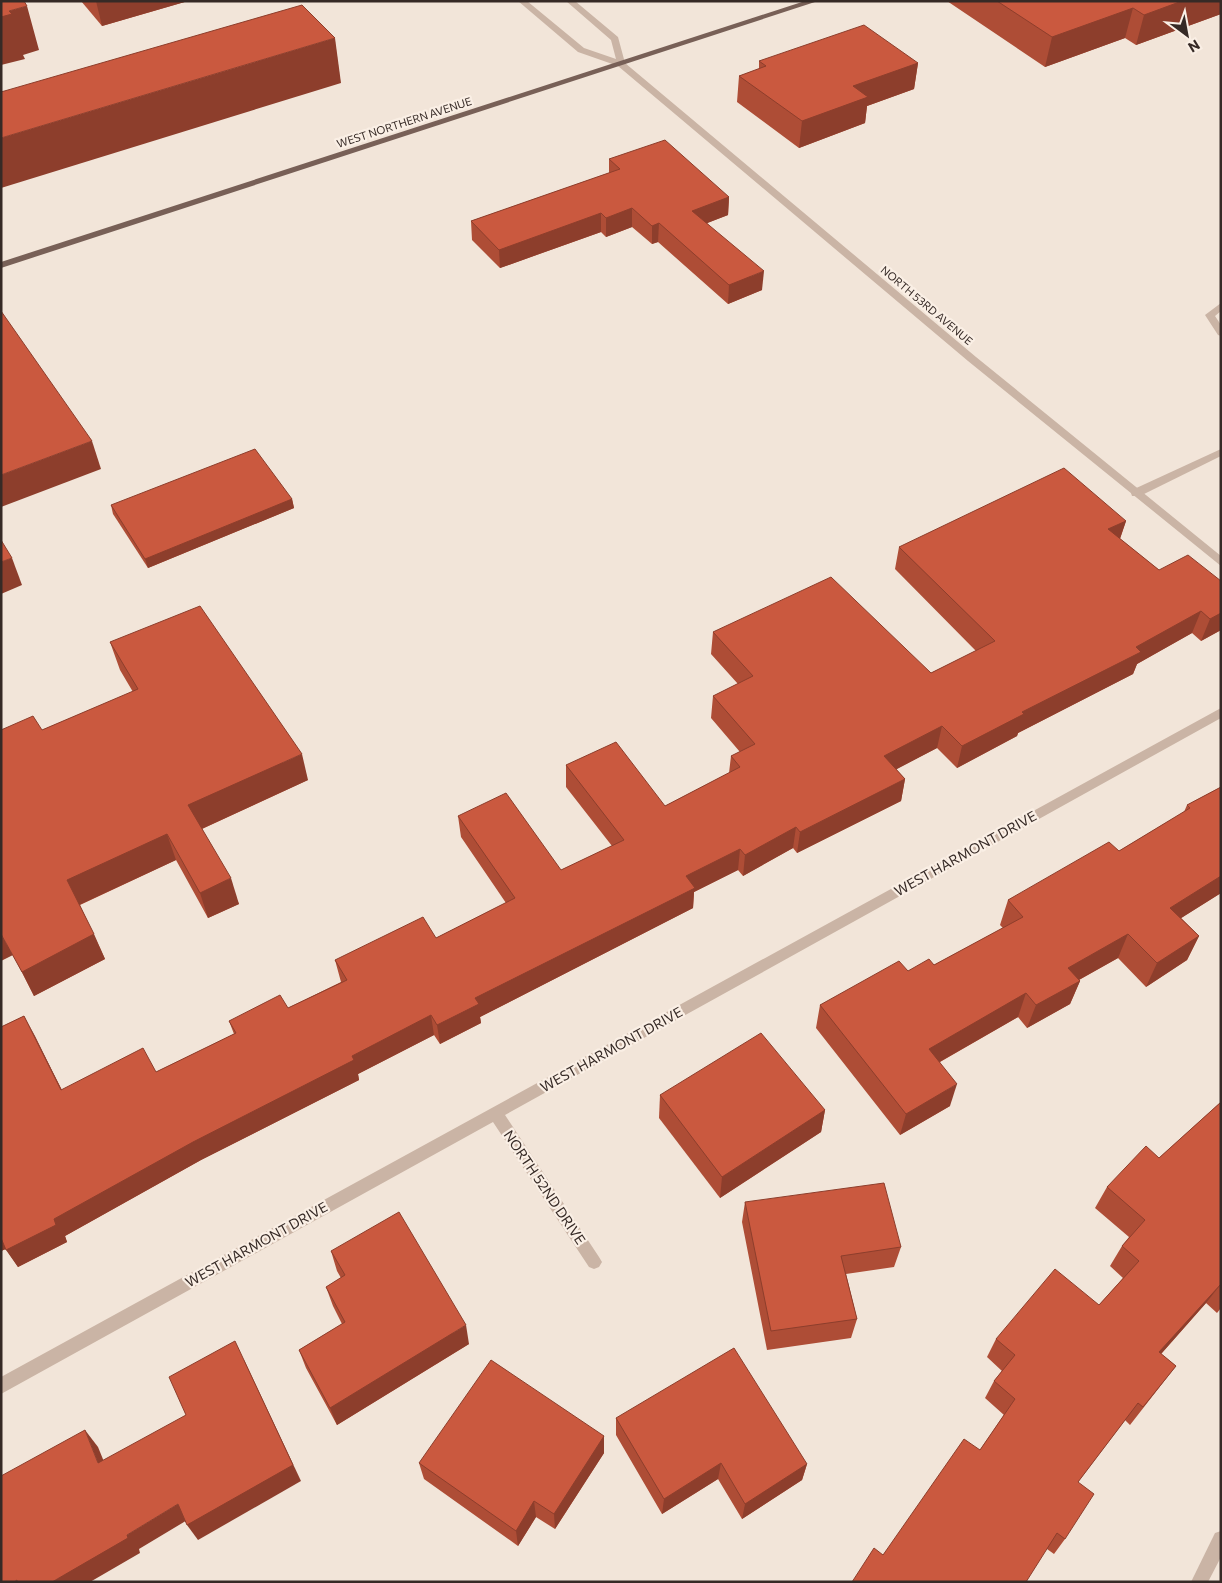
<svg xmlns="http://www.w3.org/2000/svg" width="1222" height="1583" font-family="Commissioner,sans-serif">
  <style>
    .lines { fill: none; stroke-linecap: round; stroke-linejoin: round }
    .minor { fill: #cab4a5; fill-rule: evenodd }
    .tertiary { fill: #cab4a5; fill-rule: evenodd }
    .primary { fill: #786057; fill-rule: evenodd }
    .wall { fill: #ae4d36 }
    .shaded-wall { fill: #8d3e2c }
    .building { fill: #ca593f; stroke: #8d3e2c }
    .labels { text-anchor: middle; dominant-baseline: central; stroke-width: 4.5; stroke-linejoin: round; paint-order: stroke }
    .far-street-label { font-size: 11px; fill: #362a26; stroke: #faefe5 }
    .street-label { font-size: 14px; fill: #362a26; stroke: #faefe5 }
  </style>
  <rect width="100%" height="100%" fill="#f2e5d9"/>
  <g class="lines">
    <g class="minor">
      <path d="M1221,303V311L1215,316L1221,325V336L1218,335L1205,315Z"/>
      <path d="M1221,449V456L1140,496H1132L1131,493L1132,490Z"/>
      <path d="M1221,708V718L505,1115L599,1257L602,1262L599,1267L594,1269L589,1267L493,1122L1,1394V1377Z"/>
      <path d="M1221,1531V1557L1208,1582H1191L1215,1533Z"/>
    </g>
    <path class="tertiary" d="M518,1H527L584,48L616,59L611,40L566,1H575L618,37L625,63L976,357L1221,556V566L968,361L618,66L578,52Z"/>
    <path class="primary" d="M805,1H818L1,268V262Z"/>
  </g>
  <g class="wall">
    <path d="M81,1H188L102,26Z"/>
    <path d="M947,1H1221V14L1136,45L1125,38L1045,67Z"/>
    <path d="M759,61L918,63L914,89L867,106L865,123L799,148L737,102L739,76L759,69Z"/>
    <path d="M609,159L729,197L728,215L707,223L762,290L728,304L658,242L652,244L632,227L606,237L601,232L500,268L472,240L471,221L609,173Z"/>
    <path d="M292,499L294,508L148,568L113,514L111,505Z"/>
    <path d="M1126,521L1120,539L1159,570L1221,581V630L1201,641L1192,633L1137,664L1133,674L1018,733L1017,736L957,768L937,748L896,769L905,779L901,801L797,853L793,848L743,876L738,870L694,892L693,908L480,1017L481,1023L440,1044L434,1035L358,1074L359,1080L201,1160L65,1236L67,1242L18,1267L6,1249L1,1251V1027L24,1016L62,1090L156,1072L234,1034L229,1021L288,1008L341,982L335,960L436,938L506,903L461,837L458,816L561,870L612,846L566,787V765L665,806L729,773L731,756L740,752L711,718L713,696L738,684L711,654L713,632L931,673L976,651L895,569L899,547Z"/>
    <path d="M110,642L308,780L202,829L239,904L208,918L176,860L80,905L105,959L34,996L13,955L42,730L133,692L120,670Z"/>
    <path d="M1221,787V893L1181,918L1199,936L1187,960L1146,987L1118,958L1079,980L1080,981L1070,1004L1027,1028L1018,1017L940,1062L950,1106L900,1135L816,1028L820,1005L908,971L934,965L1003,928L1000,925L1008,900L1119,851L1184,812L1187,805Z"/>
    <path d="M660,1095L825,1110L821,1132L720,1198L659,1118Z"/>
    <path d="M1221,1102V1308L1217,1313L1206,1303L1161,1354L1176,1366L1130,1425L1125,1420L1078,1482L1065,1539L1054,1554L1047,1549L883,1555L980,1450L1004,1415L985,1398L994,1381L1002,1371L987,1357L996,1339L1099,1305L1123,1278L1110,1266L1122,1246L1129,1237L1095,1208L1107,1187L1159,1158Z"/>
    <path d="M745,1202L901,1247L894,1267L846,1274L857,1319L851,1338L767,1350L742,1222Z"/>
    <path d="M331,1251L469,1344L337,1425L306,1368L299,1350L342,1324L333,1306L326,1287L341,1278L337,1271Z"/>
    <path d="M616,1418L807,1464L802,1480L742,1519L718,1479L662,1514L616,1435Z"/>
    <path d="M604,1436V1453L555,1529L536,1517L518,1546L424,1479L419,1463Z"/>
  </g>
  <g class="shaded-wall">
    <path d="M96,1H188L102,26Z"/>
    <path d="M1182,1H1221V14L1136,45L1144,15Z"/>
    <path d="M27,6L39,50L23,55L25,59L1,65V17L9,11Z"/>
    <path d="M1133,8L1125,38L1045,67L1052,37Z"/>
    <path d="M335,38L341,83L1,188V138Z"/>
    <path d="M918,63L914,89L867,106L865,123L799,148L802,121L853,86Z"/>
    <path d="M729,197L728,215L692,229V211Z"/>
    <path d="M632,208V227L606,237V218Z"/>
    <path d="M601,213V232L500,268L499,250Z"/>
    <path d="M659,223L658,242L652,244V226Z"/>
    <path d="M764,271L762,290L728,304L729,285Z"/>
    <path d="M92,441L101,469L1,507V475Z"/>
    <path d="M292,499L294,508L148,568L145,559Z"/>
    <path d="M1126,521L1118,544L1108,529Z"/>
    <path d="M12,558L22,585L1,594V562Z"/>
    <path d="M1201,611L1192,633L1137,664L1133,674L1018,733L1017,736L957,768L962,746L1136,647Z"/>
    <path d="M1221,613V630L1201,641L1210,619Z"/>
    <path d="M942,726L937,748L880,778L884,756Z"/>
    <path d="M302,754L308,780L197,831L188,805Z"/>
    <path d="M905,779L901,801L797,853L800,832Z"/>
    <path d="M796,827L793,848L743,876L745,855Z"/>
    <path d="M167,834L176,860L79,905L67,880Z"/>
    <path d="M740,849L738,870L694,892L693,908L480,1017L481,1023L440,1044L437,1025L475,998L686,876Z"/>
    <path d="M1221,876V893L1159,932L1170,908Z"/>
    <path d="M231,878L239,904L208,918L200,893Z"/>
    <path d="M1,934L13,955L1,961Z"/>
    <path d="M94,934L105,959L34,996L22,972Z"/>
    <path d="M1128,934L1118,958L1059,991L1068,968Z"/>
    <path d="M1199,936L1187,960L1146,987L1157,963Z"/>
    <path d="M1080,981L1070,1004L1027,1028L1036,1005Z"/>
    <path d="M1026,993L1018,1017L922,1072L929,1049Z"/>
    <path d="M431,1015L434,1035L358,1074L359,1080L201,1160L65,1236L67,1242L18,1267L6,1250L54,1219L193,1142L352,1056Z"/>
    <path d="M24,1016L35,1036L71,1109L61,1090Z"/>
    <path d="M957,1084L950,1106L900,1135L906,1114Z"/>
    <path d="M825,1110L821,1132L720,1198L722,1177Z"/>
    <path d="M1,1234L10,1247L1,1251Z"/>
    <path d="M1221,1284L1206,1303L1146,1371L1159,1352Z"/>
    <path d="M466,1325L469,1344L337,1425L330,1408Z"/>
    <path d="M244,1360L301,1481L198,1540L187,1525Z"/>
    <path d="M85,1430L98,1447L111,1479L98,1463Z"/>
    <path d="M604,1436V1453L555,1529L554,1514Z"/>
    <path d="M721,1463L718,1479L662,1514L664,1499Z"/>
    <path d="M807,1464L802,1480L742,1519L745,1504Z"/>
    <path d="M534,1501L536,1517L518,1546L516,1531Z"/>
    <path d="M178,1504L189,1519L139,1549L140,1553L90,1582H52L127,1535Z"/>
  </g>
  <g class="building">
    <path d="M1,1H24L27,6L9,11L12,14L1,17Z"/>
    <path d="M997,1H1182L1144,15L1133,8L1052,37Z"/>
    <path d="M302,5L335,38L1,138V92Z"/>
    <path d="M864,25L918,63L853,86L868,97L802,121L739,76L766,66L759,61Z"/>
    <path d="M665,140L729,197L692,211L764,271L729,285L659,223L652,226L632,208L606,218L601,213L499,250L471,221L620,169L609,159Z"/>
    <path d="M1,311L92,441L1,475Z"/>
    <path d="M255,449L292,499L145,559L111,505Z"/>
    <path d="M1064,468L1126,521L1108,529L1159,570L1188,555L1221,581V613L1210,619L1201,611L1136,647L1141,652L1022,712L1024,714L962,746L942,726L884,756L905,779L800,832L796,827L745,855L740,849L686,876L695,888L475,998L479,1004L437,1025L431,1015L352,1056L354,1060L193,1142L54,1219L56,1225L6,1250L1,1238V1027L24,1016L61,1090L143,1048L156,1072L236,1033L229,1021L280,995L288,1008L347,980L335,960L423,917L436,938L515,898L458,816L506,793L561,870L624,840L566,765L616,742L665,806L740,767L731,756L755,744L713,696L753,676L713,632L831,577L931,673L995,641L899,547Z"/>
    <path d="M1,540L12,558L1,562Z"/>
    <path d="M200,606L302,754L188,805L231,878L200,893L167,834L67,880L94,934L22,972L1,934V730L33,716L42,730L138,689L110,642Z"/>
    <path d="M1221,787V876L1170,908L1199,936L1157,963L1128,934L1068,968L1080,981L1036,1005L1026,993L929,1049L957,1084L906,1114L820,1005L899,961L908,971L929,959L934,965L1023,917L1008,900L1109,842L1119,851L1190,808L1187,805Z"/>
    <path d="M761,1033L825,1110L722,1177L660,1095Z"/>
    <path d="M1221,1102V1284L1159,1352L1176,1366L1143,1407L1138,1403L1078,1482L1094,1494L1065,1539L1057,1533L1026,1582H852L874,1548L883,1555L964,1439L980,1450L1015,1399L994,1381L1015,1355L996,1339L1055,1269L1099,1305L1139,1261L1122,1246L1145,1220L1107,1187L1146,1146L1159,1158Z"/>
    <path d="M884,1183L901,1247L841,1256L857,1319L771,1331L745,1202Z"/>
    <path d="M399,1212L466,1325L330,1408L299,1350L345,1322L326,1287L345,1275L331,1251Z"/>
    <path d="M235,1341L293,1465L187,1525L178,1504L127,1535L128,1538L52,1582H17V1580L14,1582H1V1476L85,1430L98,1463L186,1415L169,1377Z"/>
    <path d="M734,1348L807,1464L745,1504L721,1463L664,1499L616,1418Z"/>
    <path d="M491,1360L604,1436L554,1514L534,1501L516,1531L419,1463Z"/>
  </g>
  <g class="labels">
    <g class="far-street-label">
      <text transform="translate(404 122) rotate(-18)">WEST NORTHERN AVENUE</text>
      <text transform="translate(927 305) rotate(40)">NORTH 53RD AVENUE</text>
    </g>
    <g class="street-label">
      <text transform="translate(965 853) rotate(-29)">WEST HARMONT DRIVE</text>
      <text transform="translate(611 1049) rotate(-29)">WEST HARMONT DRIVE</text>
      <text transform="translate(545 1187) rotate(56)">NORTH 52ND DRIVE</text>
      <text transform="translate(256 1244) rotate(-29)">WEST HARMONT DRIVE</text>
    </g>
  </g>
  <rect width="1222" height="1583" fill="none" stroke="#362a26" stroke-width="5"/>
  <g transform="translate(1187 35) rotate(148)" stroke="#faefe5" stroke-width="4" paint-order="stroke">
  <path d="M0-4L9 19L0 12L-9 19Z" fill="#362a26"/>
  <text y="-8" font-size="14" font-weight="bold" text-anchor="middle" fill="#362a26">N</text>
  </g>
</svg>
